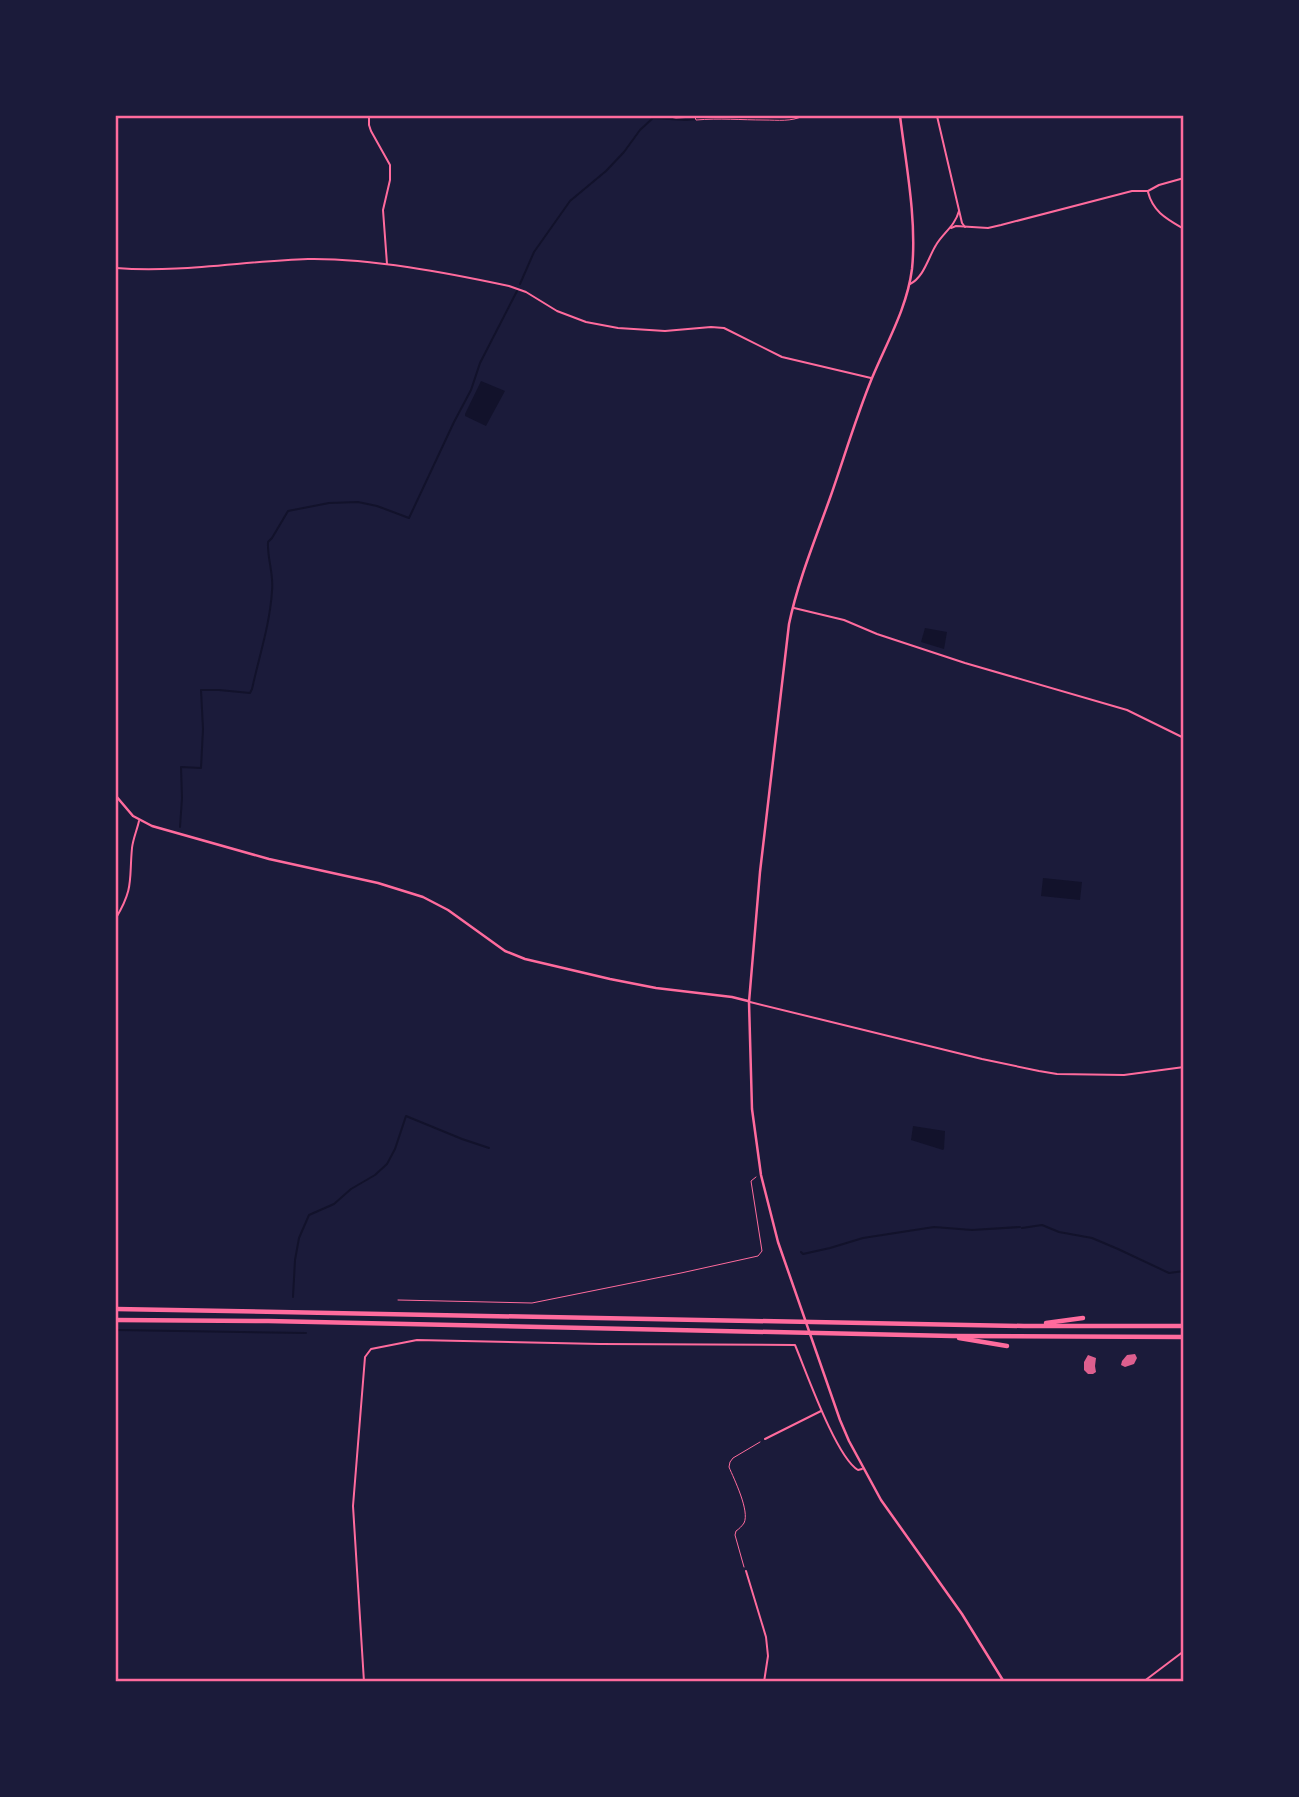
<svg xmlns="http://www.w3.org/2000/svg" width="1299" height="1797" font-family="'Varela Round',sans-serif">
  <style>
    .water { fill: #12122b }
    .lines { fill: none; stroke-linecap: round; stroke-linejoin: round }
    .stream { stroke: #12122b; stroke-width: 2 }
    .building { fill: #dd5f8e }
    .path { stroke: #ff6b9d; stroke-width: 1 }
    .minor { stroke: #ff6b9d; stroke-width: 2 }
    .tertiary { stroke: #ff6b9d; stroke-width: 2.5 }
    .motorway { stroke: #ff6b9d; stroke-width: 4.5 }
    .neatline { fill: none; stroke: #ff6b9d; stroke-width: 2.5 }
  </style>
  <rect width="100%" height="100%" fill="#1b1b3a"/>
  <g class="water">
    <path d="M481,381L505,391L486,426L465,416V414Z"/>
    <path d="M925,628L947,632L944,649L921,642Z"/>
    <path d="M1043,878L1082,882L1080,900L1041,896Z"/>
    <path d="M913,1126L945,1131L944,1149L943,1150L911,1140Z"/>
  </g>
  <g class="lines">
    <g class="stream">
      <path d="M520,284L534,252L570,201L606,171L624,152L640,130L653,118L686,120L706,118L786,120L800,116"/>
      <path d="M180,827L182,798L181,767L201,768L203,729L201,690H219L250,693L252,689C259,657 270,624 272,591C274,574 267,558 268,542L272,538L288,511L329,503L358,502L377,506L409,518L454,422L471,390L480,363L517,291"/>
      <path d="M1022,1228L1042,1225L1059,1232L1092,1238L1118,1249L1169,1273L1184,1271"/>
      <path d="M801,1252L803,1254L830,1248L863,1238L934,1227L972,1230L1020,1227"/>
      <path d="M293,1297L295,1260L299,1238L309,1215L334,1204L351,1189L375,1175L387,1164L395,1149L406,1116L462,1139L489,1148"/>
      <path d="M116,1330L306,1333"/>
    </g>
  </g>
  <g class="building">
    <path d="M1135,1354L1137,1358L1134,1364L1125,1367L1121,1365L1122,1361L1127,1355Z"/>
    <path d="M1088,1355L1096,1358L1095,1366L1096,1372L1093,1374H1088L1084,1370V1362Z"/>
  </g>
  <g class="lines">
    <g class="path">
      <path d="M662,116L676,118L695,117L696,120C719,118 742,120 764,120C778,120 791,122 803,116"/>
      <path d="M398,1300L532,1303L681,1273L758,1256L762,1251L751,1181L756,1177"/>
      <path d="M744,1567L735,1535L736,1531C739,1529 742,1526 744,1523C750,1511 734,1479 729,1467L730,1462L733,1458L760,1442"/>
    </g>
    <g class="minor">
      <path d="M369,116V125L371,131L390,165V180L383,210L387,264"/>
      <path d="M937,116L962,223L965,227"/>
      <path d="M1148,192C1153,212 1167,219 1184,229"/>
      <path d="M951,228L956,226L988,228L1001,225L1132,191H1148L1159,185L1184,178"/>
      <path d="M116,268C180,273 244,261 308,259C370,258 448,273 509,286L526,292L557,311L586,322L618,328L665,331L711,327L724,328L782,357L871,378"/>
      <path d="M910,284C924,277 928,258 936,245C943,233 955,226 959,211"/>
      <path d="M794,608L844,620L877,634L965,663L1127,710L1184,738"/>
      <path d="M116,918C134,888 129,880 132,848C133,839 137,830 139,821"/>
      <path d="M750,1002L982,1059L1039,1071L1057,1074L1124,1075L1184,1067"/>
      <path d="M765,1439L821,1411"/>
      <path d="M746,1571L766,1637L768,1656L764,1682"/>
      <path d="M364,1682L353,1506L365,1357L371,1349L417,1340L600,1344L795,1345C806,1371 836,1457 858,1470L862,1469"/>
      <path d="M1143,1682L1184,1651"/>
    </g>
    <g class="tertiary">
      <path d="M900,116C906,164 917,221 912,269C907,308 887,342 872,378C856,417 844,458 830,498C815,540 798,581 789,624L760,872L749,1002L752,1109L761,1175L778,1242L840,1420L849,1441L881,1500L962,1614L1004,1682"/>
      <path d="M116,796L133,816L152,826L269,859L378,883L423,897L448,910L505,951L525,959L610,979L656,988L732,997L748,1001"/>
    </g>
    <g class="motorway">
      <path d="M116,1309L1024,1326H1184"/>
      <path d="M116,1320L268,1321L952,1336L1184,1337"/>
      <path d="M1046,1323L1083,1318"/>
      <path d="M959,1338L1007,1346"/>
    </g>
  </g>
  <rect width="1299" height="1797" fill="none" stroke="#1b1b3a" stroke-width="234"/>
  <rect x="117" y="117" width="1065" height="1563" class="neatline"/>
</svg>
